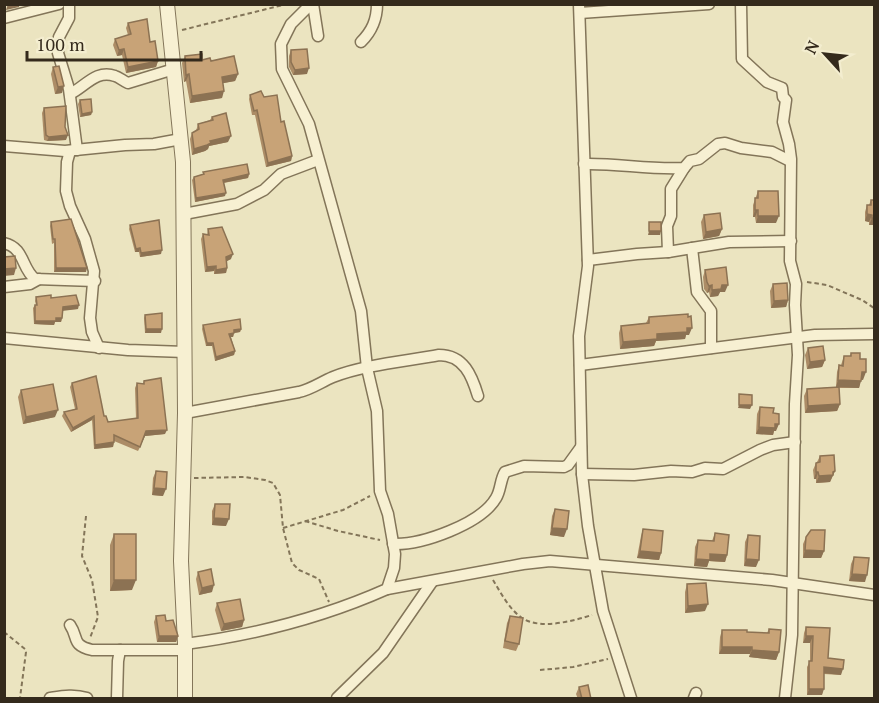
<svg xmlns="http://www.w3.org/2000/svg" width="879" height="703" font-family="'PT Serif',serif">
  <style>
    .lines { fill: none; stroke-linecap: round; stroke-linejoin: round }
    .minor-casing { stroke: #837559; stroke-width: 13 }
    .tertiary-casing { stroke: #837559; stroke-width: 16 }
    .path { stroke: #837559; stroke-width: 2; stroke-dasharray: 4.5 3; stroke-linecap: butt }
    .minor { stroke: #f7f0d2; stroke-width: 10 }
    .tertiary { stroke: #f7f0d2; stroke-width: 14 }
    .wall { fill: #ac8c66 }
    .shaded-wall { fill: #8c7253 }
    .building { fill: #c8a377; stroke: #8c7253; stroke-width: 1.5 }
  </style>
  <rect width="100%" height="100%" fill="#ebe4c0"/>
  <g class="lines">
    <defs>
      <g id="minor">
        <path d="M69,4V18L59,37L58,53L69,89L77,150"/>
        <path d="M313,4L318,36"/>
        <path d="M579,4L588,266L579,336L582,474L588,526L603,611L631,698"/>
        <path d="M741,4L742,59L767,82L782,88L783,97L786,100L783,122L789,144L791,159L790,261L796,284L795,305L798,355L795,404L792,635L785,698"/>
        <path d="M580,13L709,4"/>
        <path d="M4,18L59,4"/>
        <path d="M361,42C372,31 377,20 377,4"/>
        <path d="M70,94C85,87 96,69 115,76C119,77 123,81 128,83L174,69"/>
        <path d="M4,146L65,151L125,145L154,144L181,139"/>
        <path d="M70,151L67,162L66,191L70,206L85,239L94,271L90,318L92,332L99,348"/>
        <path d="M584,164C617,163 650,170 684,168L690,161L699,159L718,144L725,143L741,148L772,152L790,161"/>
        <path d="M184,214L237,204L264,190L281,174L318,160"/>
        <path d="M4,243C25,248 21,268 35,279L95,281"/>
        <path d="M692,248L697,292L711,311V348"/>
        <path d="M668,252L667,226L671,216V189L684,168"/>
        <path d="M588,260L637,254L668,252L729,242L791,241"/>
        <path d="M4,287L30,284L39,279"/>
        <path d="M4,338L128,350L185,352"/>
        <path d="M580,365L815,335L874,334"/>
        <path d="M185,413L299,392C312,389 321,382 333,377C363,365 407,361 439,355C464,355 472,376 478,396"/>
        <path d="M582,474L634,475L671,471L692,472L705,468L723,469L760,450L773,445L795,442"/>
        <path d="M393,544C422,545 481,524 496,498C501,490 500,480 505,472L524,466L564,467L568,465L581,447"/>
        <path d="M387,589L523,564L550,561L772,580L874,595"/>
        <path d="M70,625C79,638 71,645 92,650H185"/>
        <path d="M185,644C254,635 324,617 387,589L394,568L395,554L388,514L380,491L377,411L367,368L361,311L309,124L282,69L281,44L291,24L311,4"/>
        <path d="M50,698C63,696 74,694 87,698"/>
        <path d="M117,698L118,661L120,650"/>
        <path d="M337,698L383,653L432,582"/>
        <path d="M694,698L696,693"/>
      </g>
      <path id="tertiary" d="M167,4L183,162L185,413L181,561L185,644V698"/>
    </defs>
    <use href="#minor" class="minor-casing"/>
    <use href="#tertiary" class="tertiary-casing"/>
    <g class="path">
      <path d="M182,30L287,4"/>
      <path d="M807,282L827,285L862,300L874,308"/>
      <path d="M194,478L245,477L265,480L273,483L280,495L283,528L292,563L299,570L319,579L329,602"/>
      <path d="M86,516L82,556L92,580L98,617L90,638"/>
      <path d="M305,521L338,531L380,540"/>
      <path d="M283,528L343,510L370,496"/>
      <path d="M493,580C501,593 509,609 522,618C540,630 573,621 592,615"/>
      <path d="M4,632L25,649L26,652L20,698"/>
      <path d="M540,670L573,667L608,659"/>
    </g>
    <use href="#minor" class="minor"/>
    <use href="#tertiary" class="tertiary"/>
  </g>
  <g class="wall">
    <path d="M128,23L150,42L158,61L156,67L126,73L122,55L117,56L113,45L115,39L128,35L126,28Z"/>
    <path d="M291,50L307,74L293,75L289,67V56Z"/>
    <path d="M185,56L211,61L238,74L235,81L223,83L222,98L190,103L186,81L184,82L182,63Z"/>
    <path d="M53,67L62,93L55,94L51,74Z"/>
    <path d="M250,95L264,97L281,122L292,156L291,161L266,167L255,115H252L249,99Z"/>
    <path d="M80,100L92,112L91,115L80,117L78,104Z"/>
    <path d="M44,108L65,127L66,140L47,141L44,140L42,113Z"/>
    <path d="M212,117L228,142L209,146L208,149L205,151L192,155L190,139L192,133L196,131L198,124L210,120Z"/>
    <path d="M203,172L249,174L248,178L224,183L225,196L195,202L192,180L194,177L203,174Z"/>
    <path d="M758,191L776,223H756L755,217H753V205Z"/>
    <path d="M871,200H874V225H869V222L865,221V212L867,205H869Z"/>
    <path d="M704,215L722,229L719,236L703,239L701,222Z"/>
    <path d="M51,222L86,272H54V243L52,244L50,226Z"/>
    <path d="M130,225L161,254L140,257L139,252H135L129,229Z"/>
    <path d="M208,229L231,259L227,261V268L226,273L214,274V271L205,272L201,239L203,234L207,235Z"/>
    <path d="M705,270L725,292H720L718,296L710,297L709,292L707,293L704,289L703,277Z"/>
    <path d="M773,284L788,300L786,307L771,308L770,291Z"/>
    <path d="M36,297L51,298L78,309L63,310L62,318L61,322H55L54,325L34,324L33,308L35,305H36L35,301Z"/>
    <path d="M145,315L161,333H145L144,318Z"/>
    <path d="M649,317L689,335H686L685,339L656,341L654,346L620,349L619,333L621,326L646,323Z"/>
    <path d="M203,325L241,329L240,332L234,333L233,337H231L235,351L234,355L215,361L212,346H206L202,329Z"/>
    <path d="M808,348L825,360L822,367L807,369L805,355Z"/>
    <path d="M851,353L860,359L863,380L861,379L859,388H839L840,404L837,411L805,413L804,396L807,389L836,387L837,372L839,365H841L844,356H850Z"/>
    <path d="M144,381L165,434L145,436L138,451L114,441L113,447L94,449L92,420L71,432L62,416L64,412L75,409L70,387L72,383L104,416L108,422L136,419L135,388L137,383L143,384Z"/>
    <path d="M21,390L55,417L23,424L18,397Z"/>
    <path d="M760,407L773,413L776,431H774L773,435L756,434L757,414Z"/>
    <path d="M820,456L835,471L830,482L816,483V479H814L813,470L816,463L817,462Z"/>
    <path d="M156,471L163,496L152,495L153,478Z"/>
    <path d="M215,504L226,526L212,525V511Z"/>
    <path d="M555,509L564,537L550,535L552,516Z"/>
    <path d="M643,529L661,553L659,560L637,558L641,536Z"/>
    <path d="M715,533L727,555L725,562L709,561L707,567L694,566L695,547L698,540L712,541Z"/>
    <path d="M114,534L132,590L110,591V545Z"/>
    <path d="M748,535L756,567L744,566L745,542Z"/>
    <path d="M806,537L824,551L821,558H803V544Z"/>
    <path d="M854,557L865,582L849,581L851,564Z"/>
    <path d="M198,572L212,592L199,595L196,579Z"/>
    <path d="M687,584L705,611L685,613V592Z"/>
    <path d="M217,603L244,620L242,627L221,631L215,610Z"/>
    <path d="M156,616L166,621L178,636L176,642H157L154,622Z"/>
    <path d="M510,616L519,644L516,651L503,648L507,623Z"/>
    <path d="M806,627L828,658L841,675L824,674L822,695H807V667L810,661V643H803L804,633Z"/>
    <path d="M769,629L779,652L776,660L749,657L750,654H719L720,637L722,630L767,633Z"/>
    <path d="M579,687L591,699H578L576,694Z"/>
  </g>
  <g class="shaded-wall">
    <path d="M8,4H19V7L6,10Z"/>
    <path d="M124,49L122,55L117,56L119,50Z"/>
    <path d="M158,61L156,67L126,73L128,67Z"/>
    <path d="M309,68L307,74L293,75L295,70Z"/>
    <path d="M189,74L186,81L184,82L186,75Z"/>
    <path d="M238,74L235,81L219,84L222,77Z"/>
    <path d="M64,86L62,93L55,94L58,87Z"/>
    <path d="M224,91L222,98L190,103L192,96Z"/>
    <path d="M92,112L91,115L80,117L82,114Z"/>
    <path d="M68,135L66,140L47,141L49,137Z"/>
    <path d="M231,136L228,142L209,146L208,149L205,151L192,155L194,149L210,141Z"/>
    <path d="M292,156L291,161L266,167L268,163Z"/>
    <path d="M249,174L248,178L222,183L223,180Z"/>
    <path d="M226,193L225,196L195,202L196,198Z"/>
    <path d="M755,210H758L755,217H753Z"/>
    <path d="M867,214L872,215L869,222L865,221Z"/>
    <path d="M758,216H779L776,223H756Z"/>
    <path d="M872,218H874V225H869Z"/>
    <path d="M722,229L719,236L703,239L706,232Z"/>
    <path d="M649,231H661L660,235H648Z"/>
    <path d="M140,248L139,252H135L136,249Z"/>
    <path d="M162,250L161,254L140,257L141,253Z"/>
    <path d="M233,254L231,259L225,262L226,257Z"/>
    <path d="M216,266L214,271L205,272L207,267Z"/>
    <path d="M16,268L14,275L4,276V269Z"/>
    <path d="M56,268H87L86,272H54Z"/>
    <path d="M227,268L226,273L214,274L216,270Z"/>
    <path d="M712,285L709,292L707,293L709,286Z"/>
    <path d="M722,285H728L725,292H720L718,296L710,297L712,290Z"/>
    <path d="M788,300L786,307L771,308L774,301Z"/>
    <path d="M79,305L78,309L62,311L63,307Z"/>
    <path d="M56,318H62L61,322H55L54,325L34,324L35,321Z"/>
    <path d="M687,328H692L689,335H686L685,339L656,341L654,346L620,349L623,342L657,334Z"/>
    <path d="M146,329H162L161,333H145Z"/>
    <path d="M241,329L240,332L234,333L233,337H228L229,334L234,330Z"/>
    <path d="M207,343H213L212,346H206Z"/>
    <path d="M235,351L234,355L215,361L216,357Z"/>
    <path d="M825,360L822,367L807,369L810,362Z"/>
    <path d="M862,372H866L863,380L859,379Z"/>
    <path d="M838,380L861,381L859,388L836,387Z"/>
    <path d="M840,404L837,411L805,413L808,406Z"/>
    <path d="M739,405H752L750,409L738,408Z"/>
    <path d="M58,410L55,417L23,424L26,417Z"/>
    <path d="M94,416L92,420L71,432L73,428Z"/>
    <path d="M775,424H779L776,431H774L773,435L756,434L759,427Z"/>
    <path d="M167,430L165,434L145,436L138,451L146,431Z"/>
    <path d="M114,442L113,447L94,449L95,445Z"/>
    <path d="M835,471L830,482L816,483L819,476Z"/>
    <path d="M816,472H818L816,479H814Z"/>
    <path d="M154,488L166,489L163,496L152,495Z"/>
    <path d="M214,518L229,519L226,526L212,525Z"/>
    <path d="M552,528L567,529L564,537L550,535Z"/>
    <path d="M805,550L824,551L821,558H803Z"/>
    <path d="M640,551L661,553L659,560L637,558Z"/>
    <path d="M710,554L727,555L725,562L709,561L707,567L694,566L696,559Z"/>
    <path d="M746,559L759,560L756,567L744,566Z"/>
    <path d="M852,574L867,575L865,582L849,581Z"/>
    <path d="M114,580H136L132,590L110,591Z"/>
    <path d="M214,585L212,592L199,595L202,588Z"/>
    <path d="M708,604L705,611L685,613L688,606Z"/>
    <path d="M244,620L242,627L221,631L224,624Z"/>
    <path d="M159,636H178L176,642H157Z"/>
    <path d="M806,636H813L810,643H803Z"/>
    <path d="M722,647H752L750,654H719Z"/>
    <path d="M752,650L779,652L776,660L749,657Z"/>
    <path d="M824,667L843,669L841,675L822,673Z"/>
    <path d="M809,689H824L822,695H807Z"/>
  </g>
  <g class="building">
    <path d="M147,19L150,42L155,41L158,61L128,67L124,49L119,50L115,39L131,34L128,23Z"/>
    <path d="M307,49L309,68L295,70L291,62V50Z"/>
    <path d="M202,54V60L210,58L211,61L234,56L238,74L222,77L224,91L192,96L189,74L186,75L185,56Z"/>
    <path d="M59,66L64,86L58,87L53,67Z"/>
    <path d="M261,91L264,97L277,95L281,122L284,121L292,156L268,163L257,110L254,111L250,95Z"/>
    <path d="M91,99L92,112L82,114L80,100Z"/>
    <path d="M66,106L65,127L68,135L49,137L46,135L44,108Z"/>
    <path d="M226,113L231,136L210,141L211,143L207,145L194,149L192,133L199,129L198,124L213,120L212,117Z"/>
    <path d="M247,164L249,174L223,180L226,193L196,198L194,177L204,174L203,172Z"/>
    <path d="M758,191H778L779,216H758V210H755V198H758Z"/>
    <path d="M871,200H874V218H872V215L867,214V205H871Z"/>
    <path d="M720,213L722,229L706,232L704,215Z"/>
    <path d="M71,219L87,268H56L55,239H53L51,222Z"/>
    <path d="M159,220L162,250L141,253L140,248L136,249L130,225Z"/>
    <rect x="649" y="222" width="12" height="9"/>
    <path d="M222,227L233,254L226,257L227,268L216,270V266L207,267L203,234L209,235L208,229Z"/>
    <path d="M15,256L16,268L4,269V257Z"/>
    <path d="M726,267L728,285H722L721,289L712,290V285L709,286L707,282L705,270Z"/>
    <path d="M787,283L788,300L774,301L773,284Z"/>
    <path d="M51,295V298L76,295L79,305L63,307L62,318H56V321H35V305H37L36,297Z"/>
    <path d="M162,313V329H146L145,315Z"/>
    <path d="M688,314V317L691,316L692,328H687V332L657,334V339L623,342L621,326L649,323V317Z"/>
    <path d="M240,319L241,329L234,330V333L229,334L235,351L216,357L213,343H207L203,325Z"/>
    <path d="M823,346L825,360L810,362L808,348Z"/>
    <path d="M851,353H860V359H866V372H862L861,381L838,380L839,365L843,366L844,356H851Z"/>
    <path d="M96,376L104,416H106L108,422L138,418L137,383L144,384V381L161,378L167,430L146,431L140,447L114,435V442L95,445L94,416L73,428L64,412L77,409L72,383Z"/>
    <path d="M53,384L58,410L26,417L21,390Z"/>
    <path d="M839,387L840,404L808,406L807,389Z"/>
    <path d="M739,394L752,395V405H739Z"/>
    <path d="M760,407L774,408L773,413L779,414V424H775V428L759,427Z"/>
    <path d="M834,455L835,471L833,472V475L819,476L818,472H816V463L820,462V456Z"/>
    <path d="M156,471L167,472L166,489L154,488Z"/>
    <path d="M215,504H230L229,519L214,518Z"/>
    <path d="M555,509L569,511L567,529L552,528Z"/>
    <path d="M643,529L663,531L661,553L640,551Z"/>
    <path d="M811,530H825L824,551L805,550L806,537Z"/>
    <path d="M715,533L729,535L727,555L710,554V560L696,559L698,540L714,541Z"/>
    <rect x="114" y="534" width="22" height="46"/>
    <path d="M748,535L760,536L759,560L746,559Z"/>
    <path d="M854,557L869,558L867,575L852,574Z"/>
    <path d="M211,569L214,585L202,588L198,572Z"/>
    <path d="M706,583L708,604L688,606L687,584Z"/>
    <path d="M240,599L244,620L224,624L217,603Z"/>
    <path d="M165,615L166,621L173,620L178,636H159L156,616Z"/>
    <path d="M510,616L523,618L519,644L505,641Z"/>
    <path d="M806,627L830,628L828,658L844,660L843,669L824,667V689H809V661H812L813,636H806Z"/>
    <path d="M769,629L781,630L779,652L752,650V647H722V630H747V632L769,633Z"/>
    <path d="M588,685L591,699H582L579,687Z"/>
  </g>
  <rect width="879" height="703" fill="none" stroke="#342a1c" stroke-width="12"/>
  <g transform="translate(825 54) rotate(297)" stroke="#f3edcf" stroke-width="4.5" paint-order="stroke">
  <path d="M0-4.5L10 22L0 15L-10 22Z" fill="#342a1c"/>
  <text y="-9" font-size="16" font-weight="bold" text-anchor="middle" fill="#342a1c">N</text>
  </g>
  <path d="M27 51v9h174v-9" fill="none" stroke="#342a1c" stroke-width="3"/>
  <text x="36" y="51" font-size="18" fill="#342a1c" stroke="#f3edcf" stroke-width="4.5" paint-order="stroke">100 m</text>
</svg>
